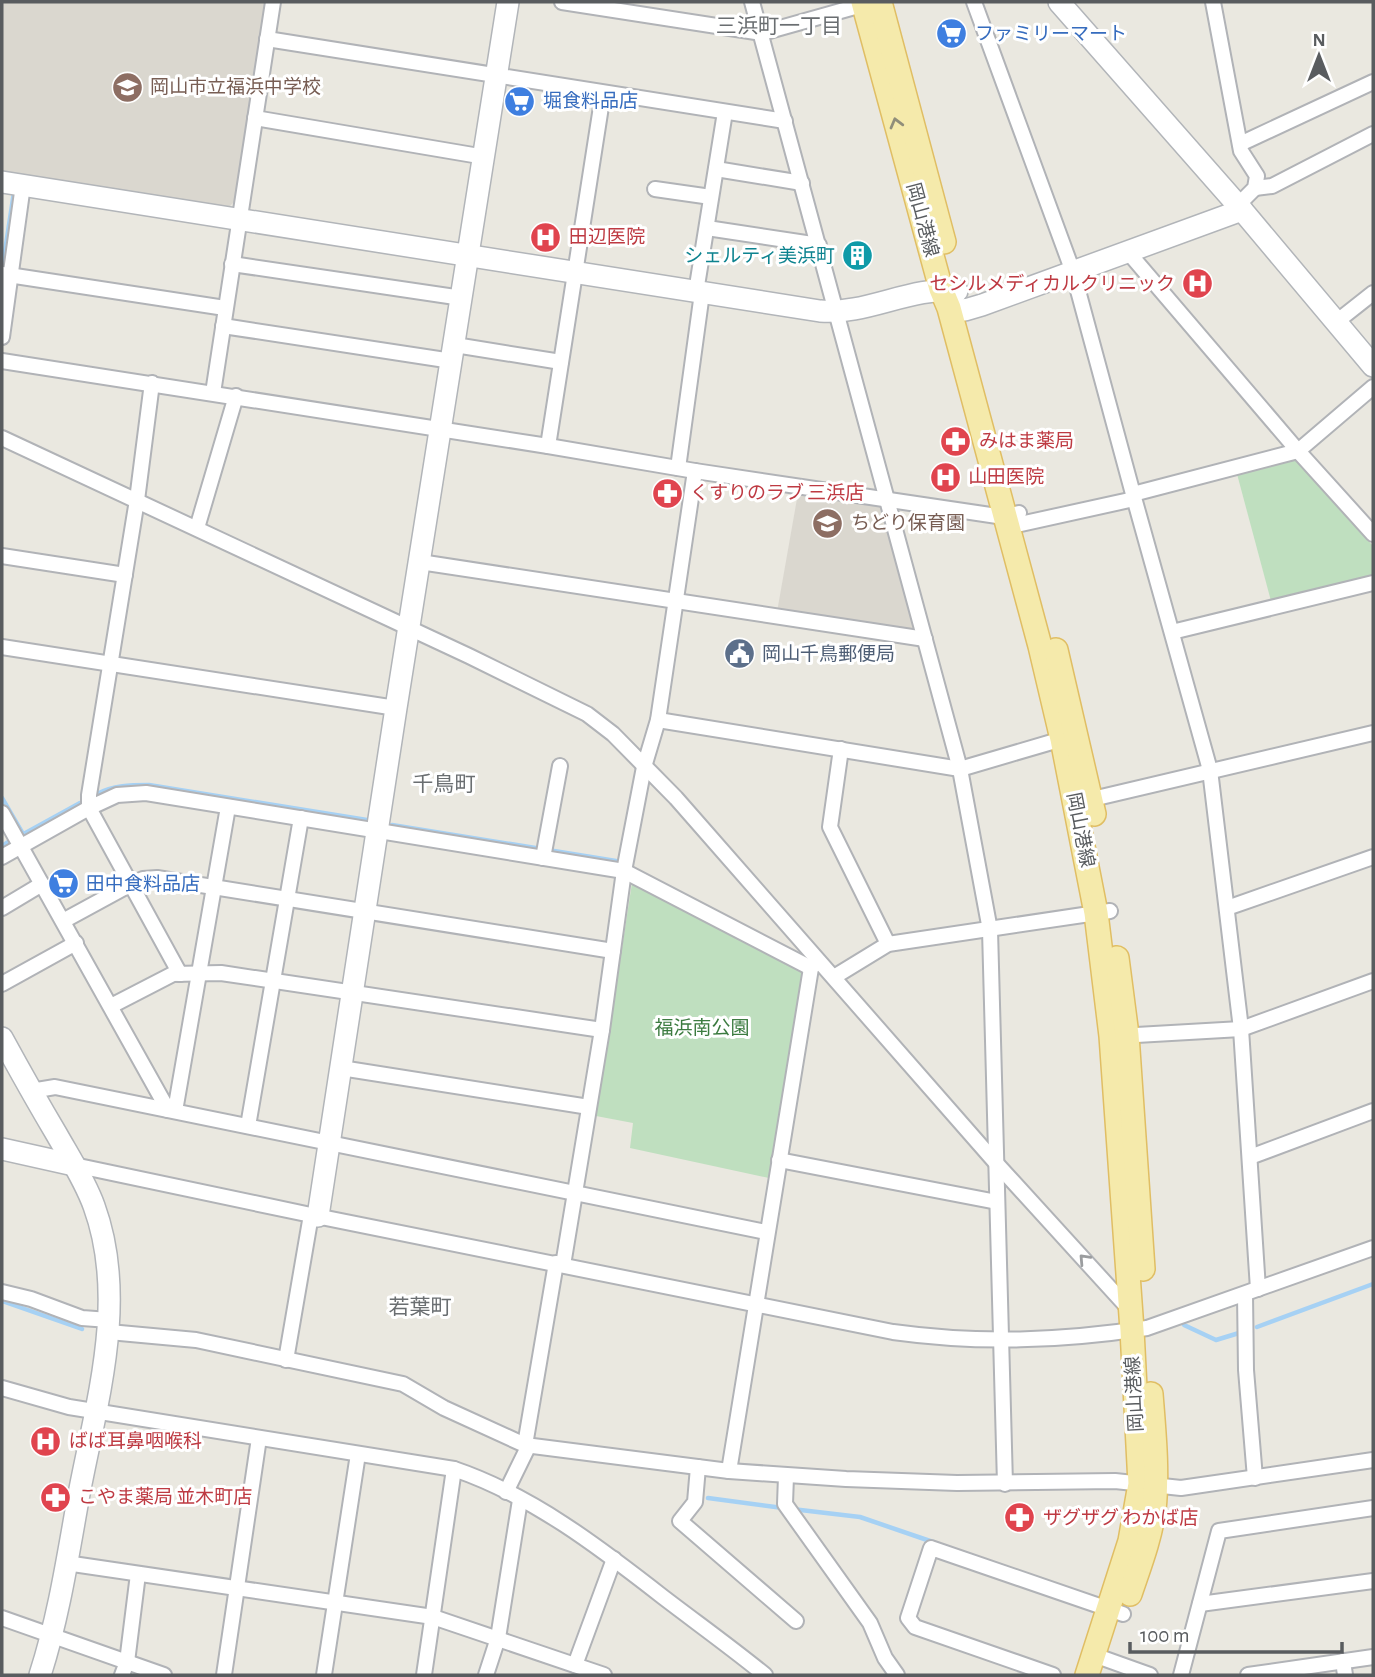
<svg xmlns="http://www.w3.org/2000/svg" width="1375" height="1677" font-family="'Alegreya Sans','Noto Sans JP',sans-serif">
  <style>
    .education { fill: #dad7cf }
    .green { fill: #bfdfbf }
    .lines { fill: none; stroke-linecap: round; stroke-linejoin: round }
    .stream { stroke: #a6d1f4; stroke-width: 4.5 }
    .street-casing { stroke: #b1b3b7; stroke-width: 18 }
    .secondary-casing { stroke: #b2b5b9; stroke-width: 24 }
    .primary-casing { stroke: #e0be64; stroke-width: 26 }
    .street { stroke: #fff; stroke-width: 14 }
    .secondary { stroke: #fff; stroke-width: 21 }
    .primary { stroke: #f5eaab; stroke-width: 23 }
    .oneway { stroke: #908e7a }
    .oneway2 { stroke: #9b9d9f }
    .labels { text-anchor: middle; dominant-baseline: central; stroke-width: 6; stroke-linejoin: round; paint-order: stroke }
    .shop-label { font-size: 19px; fill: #366cbe; stroke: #fff; text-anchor: start }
    .education-label { font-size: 19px; fill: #785e54; stroke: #fff; text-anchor: start }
    .street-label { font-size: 19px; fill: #595c5f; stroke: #fff }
    .health-label { font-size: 19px; fill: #be3a42; stroke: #fff; text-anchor: start }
    .culture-label { font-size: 19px; fill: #0d838f; stroke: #fff; text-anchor: end }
    .service-label { font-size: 19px; fill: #4e5e75; stroke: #fff; text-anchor: start }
    .park-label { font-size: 19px; fill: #3c7b40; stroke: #fff }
    .neighbourhood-label { font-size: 21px; fill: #6a6e71; stroke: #fff }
  </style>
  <rect width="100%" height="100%" fill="#eae8e0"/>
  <g class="education">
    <path d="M2,2H266L234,202L229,207L2,172Z"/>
    <path d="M798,493L882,507L915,631L777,612Z"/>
  </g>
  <g class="green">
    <path d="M1296,459L1373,546V578L1271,601L1237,474Z"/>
    <path d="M632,883L800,969L803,975L769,1178L630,1148L633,1123L596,1116Z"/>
  </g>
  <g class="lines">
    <g class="stream">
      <path d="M2,271L14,192"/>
      <path d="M97,794C113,785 131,785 149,785L367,820"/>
      <path d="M2,798L23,834"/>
      <path d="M392,825L616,861"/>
      <path d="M20,836L80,803"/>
      <path d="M2,846L10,841"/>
      <path d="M2,1301L82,1329"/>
      <path d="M1184,1325L1216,1340L1239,1333"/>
      <path d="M1257,1327L1373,1284"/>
      <path d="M708,1498L783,1508"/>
      <path d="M792,1509L860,1517L933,1542"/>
    </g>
    <defs>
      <g id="street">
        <path d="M562,2L762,33L869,3"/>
        <path d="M752,2L960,769L990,930L1005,1484"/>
        <path d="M974,2L1073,272L1133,494L1210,770L1241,1029L1258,1289"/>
        <path d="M1213,2L1241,151L1257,176L1255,188L1237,206"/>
        <path d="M267,39L785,121"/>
        <path d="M255,118L485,157"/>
        <path d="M1240,144L1373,82"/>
        <path d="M716,169L802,183"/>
        <path d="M1255,188L1272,186L1373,134"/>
        <path d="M655,189L711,197"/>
        <path d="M707,228L819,245"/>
        <path d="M1128,252L1298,451L1373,534"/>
        <path d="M232,264L462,298"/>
        <path d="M2,274L225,308"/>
        <path d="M696,292L725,112"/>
        <path d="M1335,323L1373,293"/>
        <path d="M223,326L452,361"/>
        <path d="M2,337L23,185"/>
        <path d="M455,345L561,362"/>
        <path d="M2,361L548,446L695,471L1004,517L1019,513"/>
        <path d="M152,383L137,500L89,795V808L180,974"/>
        <path d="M213,393L273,2"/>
        <path d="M2,438L469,656L587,714L613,734L676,798L996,1163L1130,1310"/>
        <path d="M548,446L603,94"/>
        <path d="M678,468L702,293"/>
        <path d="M1133,494L1298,451L1373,387"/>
        <path d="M1007,527L1134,499"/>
        <path d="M197,528L236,396"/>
        <path d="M2,556L125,575"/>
        <path d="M420,562L925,639"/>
        <path d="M1172,632L1373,583"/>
        <path d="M2,647L396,708"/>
        <path d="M658,720L960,769L1069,737"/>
        <path d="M841,749L830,827L888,944"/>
        <path d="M1084,801L1373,733"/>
        <path d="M2,813L168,1110"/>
        <path d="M2,857L89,808L117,795L146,793L624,871L811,968"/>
        <path d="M543,858L560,766"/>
        <path d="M2,908L42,884"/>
        <path d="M1227,908L1373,857"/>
        <path d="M63,921L131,884L143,879L157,878L613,951"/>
        <path d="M834,977L888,944L1110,911"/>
        <path d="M2,984L76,943"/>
        <path d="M111,1006L173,974L221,973L602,1030"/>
        <path d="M1119,1036L1241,1029L1373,981"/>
        <path d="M341,1068L589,1107"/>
        <path d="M31,1091L55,1087L766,1232"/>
        <path d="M175,1111L228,807"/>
        <path d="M248,1126L301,818"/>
        <path d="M1250,1157L1373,1111"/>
        <path d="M779,1160L997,1202"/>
        <path d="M74,1165L311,1215L893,1332C980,1344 1061,1341 1147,1328L1373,1248"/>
        <path d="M563,1265L602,1030L624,871L644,767L658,720L695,471"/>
        <path d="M2,1292L31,1299L82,1318L109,1320"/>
        <path d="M1245,1295L1246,1370L1255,1478"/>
        <path d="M109,1332L196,1340L403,1384L444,1408L525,1445L729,1471L846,1479L957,1483L1115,1481L1181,1488L1373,1460"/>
        <path d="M286,1360L311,1215"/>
        <path d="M2,1388L69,1407L454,1469C531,1495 599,1547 663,1597C697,1623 732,1648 765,1675"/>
        <path d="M525,1445L556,1263"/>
        <path d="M698,1467L695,1502L680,1521L796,1621"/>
        <path d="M729,1471L811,968L816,963"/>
        <path d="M786,1476L785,1504L870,1623L885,1658L897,1675"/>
        <path d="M506,1492L529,1445"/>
        <path d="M66,1563L433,1617L604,1675"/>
        <path d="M1200,1604L1373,1581"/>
        <path d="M2,1618L164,1675"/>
        <path d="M1094,1655L1150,1675"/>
        <path d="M1343,1661L1345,1675"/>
        <path d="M575,1665L614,1559"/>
        <path d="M122,1675L127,1662L138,1574"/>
        <path d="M224,1675L259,1438"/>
        <path d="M324,1675L358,1454"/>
        <path d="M424,1675L454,1469"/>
        <path d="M486,1675L498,1638L520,1500"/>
        <path d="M1053,1675L915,1627L908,1618L931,1548L1123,1614"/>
        <path d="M1181,1675L1219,1531L1373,1508"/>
        <path d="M1248,1675L1373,1657"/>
      </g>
      <g id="secondary">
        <path d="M1059,2L1242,210L1373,366"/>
        <path d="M2,182L820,311C867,315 911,286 957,291"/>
        <path d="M949,308L965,310L982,305L1242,210"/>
        <path d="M2,1038C20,1071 38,1103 57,1135C70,1158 85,1181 94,1206C128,1299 97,1400 79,1494C68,1555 59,1616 40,1675"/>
        <path d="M2,1149L74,1165"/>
        <path d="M318,1216L396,708L508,2"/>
      </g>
      <g id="primary">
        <path d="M863,2L941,289L949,308L1040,646L1062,739L1096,913L1111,1036L1132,1330L1140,1484L1130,1541L1087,1675"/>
        <path d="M880,2L944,242"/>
        <path d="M1056,650L1094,814"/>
        <path d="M1117,958L1127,1035L1143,1269"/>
        <path d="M1130,1594C1139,1567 1150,1539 1154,1510C1158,1472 1154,1432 1151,1394"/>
      </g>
    </defs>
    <use href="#street" class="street-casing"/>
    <use href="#secondary" class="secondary-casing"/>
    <use href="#primary" class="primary-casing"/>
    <use href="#street" class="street"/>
    <use href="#secondary" class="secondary"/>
    <use href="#primary" class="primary"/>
  </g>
  <defs><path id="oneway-chevron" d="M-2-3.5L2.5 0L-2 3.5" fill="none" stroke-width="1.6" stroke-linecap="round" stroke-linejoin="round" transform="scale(1.75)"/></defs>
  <use class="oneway" href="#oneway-chevron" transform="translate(896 123) rotate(-105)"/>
  <use class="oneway2" href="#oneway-chevron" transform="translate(1084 1259) rotate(-133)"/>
  <defs>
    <symbol id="supermarket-disc" viewBox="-11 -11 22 22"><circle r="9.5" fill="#3f7fe0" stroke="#fff"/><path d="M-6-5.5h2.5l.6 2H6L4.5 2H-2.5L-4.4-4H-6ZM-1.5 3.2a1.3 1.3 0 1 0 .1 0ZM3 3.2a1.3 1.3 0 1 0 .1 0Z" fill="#fff"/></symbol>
    <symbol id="school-disc" viewBox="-11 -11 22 22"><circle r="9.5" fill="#8d6e63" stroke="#fff"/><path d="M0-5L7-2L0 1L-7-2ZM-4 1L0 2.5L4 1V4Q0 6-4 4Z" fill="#fff"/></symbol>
    <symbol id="hospital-disc" viewBox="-11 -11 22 22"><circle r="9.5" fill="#e0444e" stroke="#fff"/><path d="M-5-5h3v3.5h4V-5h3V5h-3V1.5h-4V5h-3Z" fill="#fff"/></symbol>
    <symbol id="building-disc" viewBox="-11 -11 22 22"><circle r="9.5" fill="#0f9aa8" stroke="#fff"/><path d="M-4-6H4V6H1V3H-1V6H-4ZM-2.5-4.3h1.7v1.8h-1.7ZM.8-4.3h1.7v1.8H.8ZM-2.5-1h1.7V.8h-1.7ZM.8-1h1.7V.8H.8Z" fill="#fff"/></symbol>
    <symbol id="pharmacy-disc" viewBox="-11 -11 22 22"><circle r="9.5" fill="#e0444e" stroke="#fff"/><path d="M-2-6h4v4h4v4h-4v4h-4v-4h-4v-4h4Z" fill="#fff"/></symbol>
    <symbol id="civic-disc" viewBox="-11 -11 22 22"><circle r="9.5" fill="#5c6f8a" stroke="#fff"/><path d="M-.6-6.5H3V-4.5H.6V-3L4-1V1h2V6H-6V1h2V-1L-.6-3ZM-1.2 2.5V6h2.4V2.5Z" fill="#fff"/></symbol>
  </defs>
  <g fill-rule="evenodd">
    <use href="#supermarket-disc" x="934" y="16" width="35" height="35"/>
    <use href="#school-disc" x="110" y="70" width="35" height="35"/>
    <use href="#supermarket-disc" x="502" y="84" width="35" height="35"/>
    <use href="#hospital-disc" x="528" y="220" width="35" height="35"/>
    <use href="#building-disc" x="840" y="238" width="35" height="35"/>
    <use href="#hospital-disc" x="1180" y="266" width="35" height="35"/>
    <use href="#pharmacy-disc" x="938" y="424" width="35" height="35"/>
    <use href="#hospital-disc" x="928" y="460" width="35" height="35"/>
    <use href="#pharmacy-disc" x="650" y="476" width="35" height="35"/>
    <use href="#school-disc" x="810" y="506" width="35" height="35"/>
    <use href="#civic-disc" x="722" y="636" width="35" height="35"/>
    <use href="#supermarket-disc" x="46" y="866" width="35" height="35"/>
    <use href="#hospital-disc" x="28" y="1424" width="35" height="35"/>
    <use href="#pharmacy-disc" x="38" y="1480" width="35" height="35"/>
    <use href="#pharmacy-disc" x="1002" y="1500" width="35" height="35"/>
  </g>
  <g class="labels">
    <g class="shop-label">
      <text x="975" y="34">ファミリーマート</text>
      <text x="543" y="101">堀食料品店</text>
      <text x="86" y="884">田中食料品店</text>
    </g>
    <g class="education-label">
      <text x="150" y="87">岡山市立福浜中学校</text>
      <text x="851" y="523">ちどり保育園</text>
    </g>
    <g class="street-label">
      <text transform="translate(922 220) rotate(75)">岡山港線</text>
      <text transform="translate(1080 830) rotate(79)">岡山港線</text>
      <text transform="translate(1135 1394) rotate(-93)">岡山港線</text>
    </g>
    <g class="health-label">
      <text x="569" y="237">田辺医院</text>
      <text x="1175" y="284" text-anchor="end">セシルメディカルクリニック</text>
      <text x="979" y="441">みはま薬局</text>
      <text x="968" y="477">山田医院</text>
      <text x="690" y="493">くすりのラブ 三浜店</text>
      <text x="69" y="1441">ばば耳鼻咽喉科</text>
      <text x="78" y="1497">こやま薬局 並木町店</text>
      <text x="1043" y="1518">ザグザグ わかば店</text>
    </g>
    <g class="culture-label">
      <text x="835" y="256">シェルティ美浜町</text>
    </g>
    <g class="service-label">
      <text x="762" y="654">岡山千鳥郵便局</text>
    </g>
    <g class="park-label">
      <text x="702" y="1028">福浜南公園</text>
    </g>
    <g class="neighbourhood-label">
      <text x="779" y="26">三浜町一丁目</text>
      <text x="444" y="784">千鳥町</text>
      <text x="420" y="1307">若葉町</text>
    </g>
  </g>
  <rect width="1375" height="1677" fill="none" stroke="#595c5f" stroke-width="7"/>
  <g transform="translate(1319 56)" stroke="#ffffff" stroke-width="5" paint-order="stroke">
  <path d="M0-5L12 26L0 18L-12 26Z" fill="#595c5f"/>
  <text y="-10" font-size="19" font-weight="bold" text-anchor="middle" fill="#595c5f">N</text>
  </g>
  <path d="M1130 1642v10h212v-10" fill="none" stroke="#595c5f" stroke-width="3.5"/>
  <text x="1140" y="1642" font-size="21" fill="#595c5f" stroke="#ffffff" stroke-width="5" paint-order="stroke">100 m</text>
</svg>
